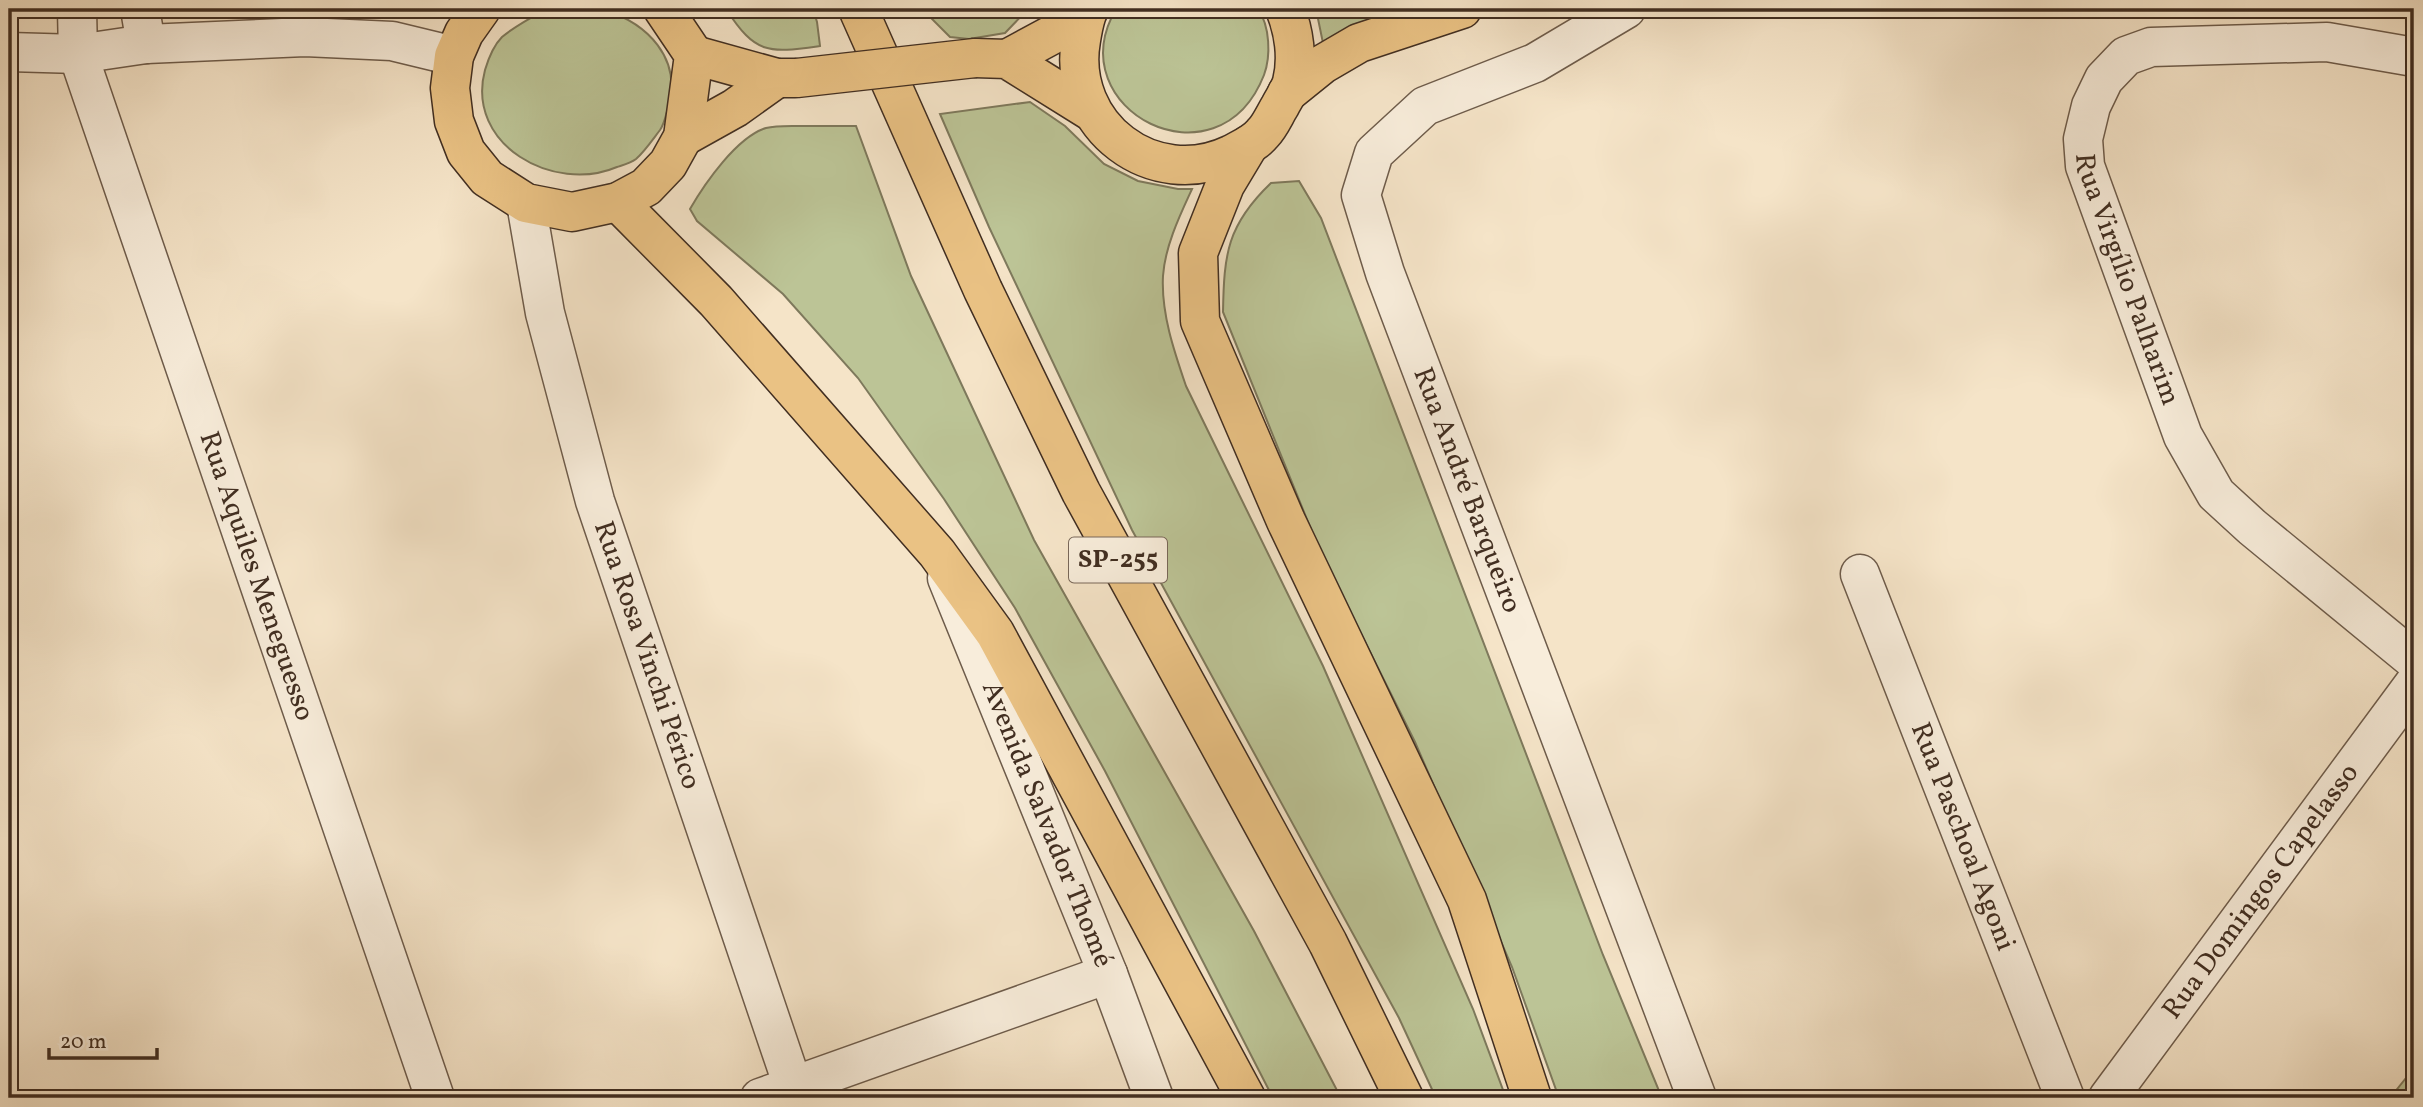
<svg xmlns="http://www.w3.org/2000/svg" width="2423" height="1107" font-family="Vollkorn,serif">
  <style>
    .green { fill: #bcc496; stroke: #7e795c; stroke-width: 2 }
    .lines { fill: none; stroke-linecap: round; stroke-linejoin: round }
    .minor-casing { stroke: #6e5c4b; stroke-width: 41 }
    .major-casing { stroke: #412e21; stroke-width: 41 }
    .highway-casing { stroke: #412e21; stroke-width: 41 }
    .minor { stroke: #f8eddb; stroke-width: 38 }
    .major { stroke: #eac284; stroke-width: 38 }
    .highway { stroke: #eac284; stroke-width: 38 }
    .major-bridge-casing { stroke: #412e21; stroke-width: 41; stroke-linecap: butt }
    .major-bridge { stroke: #eac284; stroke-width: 38 }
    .labels { text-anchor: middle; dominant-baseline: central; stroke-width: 7; stroke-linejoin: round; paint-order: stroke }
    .shield { fill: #f8eddb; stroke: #786759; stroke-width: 2 }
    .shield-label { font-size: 26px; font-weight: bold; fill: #412e21 }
    .street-label { font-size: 28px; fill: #412e21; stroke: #f8eddb }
  </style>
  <rect width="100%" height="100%" fill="#f5e4c8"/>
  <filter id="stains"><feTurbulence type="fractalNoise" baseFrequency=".00286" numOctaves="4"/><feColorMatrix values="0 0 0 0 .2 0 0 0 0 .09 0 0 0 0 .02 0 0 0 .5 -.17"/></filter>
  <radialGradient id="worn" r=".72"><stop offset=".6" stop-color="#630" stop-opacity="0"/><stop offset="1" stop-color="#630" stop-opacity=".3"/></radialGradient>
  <g class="green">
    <path d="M547,9C564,9 589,5 605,10C648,24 681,58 669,105C666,113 665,123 660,130C653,139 645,151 636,159C631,163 623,165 617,167C554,194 465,145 485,70C488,60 494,45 502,37C515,26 532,17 547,9Z"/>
    <path d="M726,9H813L817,22L820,46C768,53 756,55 726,9Z"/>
    <path d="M926,9H1028L1005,33L969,39L950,37L929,16Z"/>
    <path d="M1116,9H1258C1270,26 1271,56 1264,75C1218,192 1057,110 1116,9Z"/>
    <path d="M1316,9H1432L1324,48Z"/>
    <path d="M1030,102L1065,126L1104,164L1138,181L1178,189H1192C1180,215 1165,246 1163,276C1161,313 1174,351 1186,386L1323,666L1473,1009L1506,1098H1436L1399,1018L1132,530L989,227L940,114Z"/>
    <path d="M805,126H856L911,276L1034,540L1254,931L1341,1098H1273L1105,771L1015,608L944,499L858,378L783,294L697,221L690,209C705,183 737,137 766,128C777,125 793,126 805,126Z"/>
    <path d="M1299,181L1321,218L1603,955L1662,1098H1559L1512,967L1415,742L1321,554L1223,312C1224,254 1227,225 1271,183Z"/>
    <path d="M2414,1068V1098H2390Z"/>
  </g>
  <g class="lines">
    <defs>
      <g id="minor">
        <path id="s1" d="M77,9L78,54L435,1098"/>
        <path d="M140,9L146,44"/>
        <path id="s2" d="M1626,9L1535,63L1425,106L1374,153L1361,195L1385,273L1697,1098"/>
        <path d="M9,52L78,54L146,44L305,37L392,41L454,56"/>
        <path id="s3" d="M2414,57L2327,42L2151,47L2126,56L2104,79L2091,106L2083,139L2085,166L2183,436L2216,494L2252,527L2414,660"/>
        <path id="s4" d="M526,203L545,313L595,501L797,1098"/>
        <path id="s5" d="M1860,574L2065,1098"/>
        <path id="s6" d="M947,578L1108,974L1154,1098"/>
        <path d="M760,1098L1108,974"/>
        <path id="s7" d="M2108,1098L2414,684"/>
      </g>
      <g id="major">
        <path d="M481,9L464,33L454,56L450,88L454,121L466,152L487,178L526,203L572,212L618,202L646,187L668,164L683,137L694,55L663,9"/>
        <path d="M1089,9C1084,19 1083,29 1081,40C1066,126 1153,192 1232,154C1243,148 1255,143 1263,133C1270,126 1275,114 1280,106C1284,98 1290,90 1292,82C1298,58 1294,31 1285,9"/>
        <path d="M694,55L777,78H795"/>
        <path d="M975,58L1007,59L1092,112"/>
        <path d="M1007,59L1085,17"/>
        <path d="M1287,93L1323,64L1359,43L1462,9"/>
        <path d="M683,137L735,108L777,78"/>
      </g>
      <g id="highway">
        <path d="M858,9L983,290L1081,492L1328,943L1404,1098"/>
        <path d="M1249,145L1225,185L1198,253L1200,321L1286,521L1467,900L1532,1098"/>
        <path d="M618,202L716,301L937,553L995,633L1246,1098"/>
      </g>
    </defs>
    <use href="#minor" class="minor-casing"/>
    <use href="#major" class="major-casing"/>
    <use href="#highway" class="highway-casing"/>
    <use href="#minor" class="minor"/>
    <use href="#major" class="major"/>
    <use href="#highway" class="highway"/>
    <defs>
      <path id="major-bridge" d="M797,78L975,58"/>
    </defs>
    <use href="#major-bridge" class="major-bridge-casing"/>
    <use href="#major-bridge" class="major-bridge"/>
  </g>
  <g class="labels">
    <rect class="shield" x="1069" y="537.5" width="98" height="45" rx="5"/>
    <g class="shield-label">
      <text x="1118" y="560">SP-255</text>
    </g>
    <g class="street-label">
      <text stroke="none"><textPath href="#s3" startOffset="534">Rua Virgílio Palharim</textPath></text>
      <text stroke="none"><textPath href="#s2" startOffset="651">Rua André Barqueiro</textPath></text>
      <text stroke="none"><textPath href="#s1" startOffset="597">Rua Aquiles Meneguesso</textPath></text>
      <text stroke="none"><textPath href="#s4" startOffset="469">Rua Rosa Vinchi Périco</textPath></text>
      <text stroke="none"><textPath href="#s6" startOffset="266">Avenida Salvador Thomé</textPath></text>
      <text stroke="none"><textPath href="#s5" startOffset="282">Rua Paschoal Agoni</textPath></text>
      <text stroke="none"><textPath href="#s7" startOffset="257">Rua Domingos Capelasso</textPath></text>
    </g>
  </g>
  <rect width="2423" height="1107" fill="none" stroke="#f5e4c8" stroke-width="35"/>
  <rect x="10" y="10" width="2402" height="1086" fill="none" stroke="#412e21" stroke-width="3.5"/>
  <rect x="18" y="18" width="2388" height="1072" fill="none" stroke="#412e21" stroke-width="2"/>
  <path d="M49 1048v10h108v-10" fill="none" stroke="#412e21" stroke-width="3.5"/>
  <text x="60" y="1048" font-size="21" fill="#412e21" stroke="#f8eddb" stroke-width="5" paint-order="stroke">20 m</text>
  <rect width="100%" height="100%" filter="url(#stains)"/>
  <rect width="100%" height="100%" fill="url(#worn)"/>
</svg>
